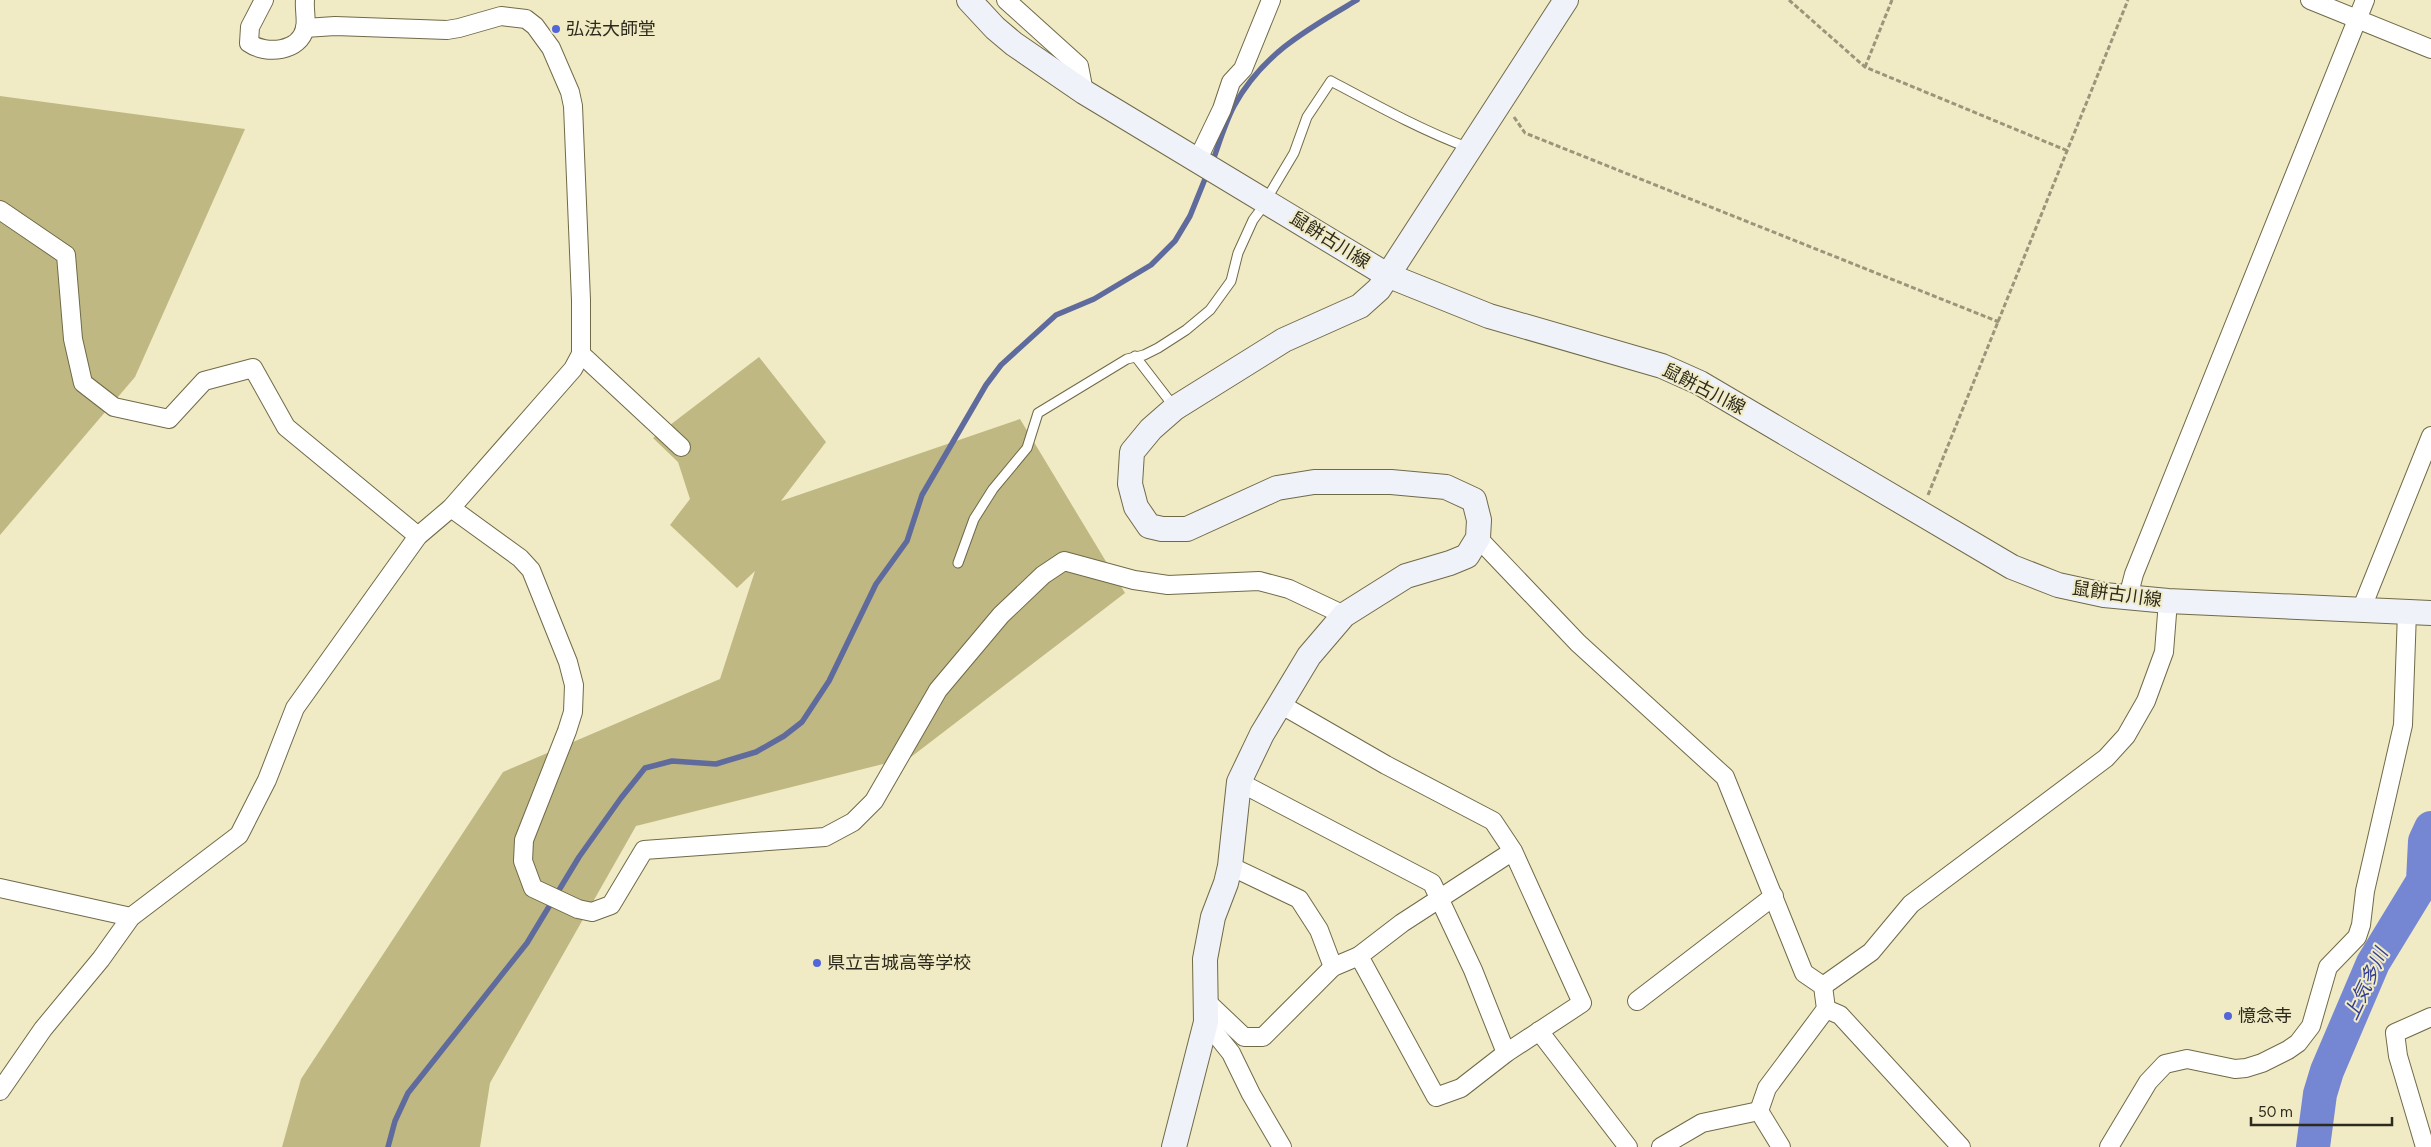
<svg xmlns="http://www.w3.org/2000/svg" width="2431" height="1147" font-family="Figtree,'Noto Sans JP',sans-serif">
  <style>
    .green { fill: #c0b883 }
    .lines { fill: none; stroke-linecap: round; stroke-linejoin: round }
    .stream { stroke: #5f6b9c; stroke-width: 5.5 }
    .river { stroke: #7587d3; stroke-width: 34 }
    .lane-casing { stroke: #6f6a48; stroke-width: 11 }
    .street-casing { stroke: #6f6a48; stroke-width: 20 }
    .secondary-casing { stroke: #6f6a48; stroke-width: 26 }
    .path { stroke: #9b967b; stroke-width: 3; stroke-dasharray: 5 2.5; stroke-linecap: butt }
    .lane { stroke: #fff; stroke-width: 9 }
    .street { stroke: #fff; stroke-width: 18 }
    .secondary { stroke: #eff2f9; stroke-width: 24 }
    .poi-dot { fill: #5265da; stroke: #f1ebc5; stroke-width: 2 }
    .labels { text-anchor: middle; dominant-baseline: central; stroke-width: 4; stroke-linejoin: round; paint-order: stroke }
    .poi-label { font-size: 18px; fill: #2c2a1c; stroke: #f1ebc5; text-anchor: start }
    .street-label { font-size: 18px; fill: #2c2a1c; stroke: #f1ebc5 }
    .water-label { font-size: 19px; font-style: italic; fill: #313e97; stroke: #f1ebc5 }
  </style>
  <rect width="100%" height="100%" fill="#f1ebc5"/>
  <g class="green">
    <path d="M0,96L245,129L135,377L0,535Z"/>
    <path d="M759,357L826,442L781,501L1020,419L1125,593L911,757L636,826L490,1083L480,1147H282L301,1079L503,772L720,679L755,571L737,588L670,525L690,499L678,462L653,438Z"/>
  </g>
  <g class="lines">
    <g class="stream">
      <path d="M1212,163C1219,144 1225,123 1234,106C1263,53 1308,29 1357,0"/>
      <path d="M388,1147L395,1121L408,1093L527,943L579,857L621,798L645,768L672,761L716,764L756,752L784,736L802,722L829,681L876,584L907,541L922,495L986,385L1001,365L1056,315L1094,299L1151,265L1175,241L1190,216L1207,174"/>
    </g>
    <path class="river" d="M2313,1147L2320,1094L2327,1071L2373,963L2423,881L2425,841L2431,828"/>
    <defs>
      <g id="lane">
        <path d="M1266,200L1294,153L1307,117L1331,81C1376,105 1421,130 1469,148"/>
        <path d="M1135,356L1175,408"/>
        <path d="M958,563L974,519L993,489L1027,448L1038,413L1127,359L1144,355L1158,348L1186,330L1210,310L1231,281L1238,253L1253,220L1259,212"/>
      </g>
      <g id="street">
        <path d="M264,0L250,27L249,43C266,55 300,52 305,28C307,20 304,9 305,0"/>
        <path d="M1006,0L1079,66L1084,92"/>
        <path d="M2310,0L2431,49"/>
        <path d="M1197,161L1222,109L1231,82L1243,69L1271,0"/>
        <path d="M0,210L66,255L73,339L83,383L114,407L169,419L204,381L253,368L286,427L418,536"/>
        <path d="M581,354L681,447"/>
        <path d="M451,508L520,558L531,570L568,662L574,685L573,712L567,731L524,840L523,861L533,888L578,909L592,912L611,905L644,850L825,837L853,822L874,801L938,690L1001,615L1043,575L1064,561L1134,580L1168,585L1259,581L1289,589L1344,615"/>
        <path d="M1478,538L1578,643L1725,777L1804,973L1823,986L1826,1009L1767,1088L1759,1111L1781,1147"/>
        <path d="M2128,597L2134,574L2365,0"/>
        <path d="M2361,610L2431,436"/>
        <path d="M1280,704L1386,765L1493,821L1513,851L1582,1003L1506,1053L1461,1088L1436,1097L1359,956L1402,923L1513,851"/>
        <path d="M1239,782L1432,883L1473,970L1506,1053"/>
        <path d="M1230,866L1299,899L1319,930L1333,967"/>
        <path d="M0,888L131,917"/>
        <path d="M1823,986L1871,952L1911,904L2106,758L2126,736L2146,701L2164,652L2168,601"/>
        <path d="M1205,1000L1244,1037H1263L1333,967L1359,956"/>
        <path d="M1637,1001L1774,896"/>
        <path d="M1826,1009L1840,1015L1961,1147"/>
        <path d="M1206,1022L1231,1053L1251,1094L1282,1147"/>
        <path d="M1539,1031L1628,1147"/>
        <path d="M0,1091L43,1029L101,959L131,917L239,835L267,780L295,708L418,536L451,508L573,369L581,354V300L573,106L570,92L551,48L535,26L526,19L501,16L459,28L447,30L335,26L305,28"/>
        <path d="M1661,1147L1702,1123L1759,1111"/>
        <path d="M2109,1147L2148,1082L2165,1064L2187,1059L2235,1069L2246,1068L2262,1063L2288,1050L2298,1043L2311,1026L2328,967L2357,937L2361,925L2365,891L2403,725L2407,612"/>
        <path d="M2425,1147L2398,1056L2395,1033L2431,1017"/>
      </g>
      <g id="secondary">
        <path d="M969,0L995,28L1014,44L1084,92L1387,275L1489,316L1662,366L1700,383L2012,567L2058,585L2104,595L2168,601L2431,613"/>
        <path d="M1174,1147L1206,1022L1205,959L1213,917L1226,883L1230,866L1239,782L1262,734L1309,656L1344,615L1406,576L1450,563L1467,556L1478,538L1479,520L1474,500L1446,487L1391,482H1314L1277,488L1187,529H1162L1149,526L1136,507L1130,484L1132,452L1151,429L1175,408L1284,340L1360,306L1379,289L1566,0"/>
      </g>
    </defs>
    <use href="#lane" class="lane-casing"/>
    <use href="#street" class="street-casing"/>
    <use href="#secondary" class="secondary-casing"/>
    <g class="path">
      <path d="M1789,0L1865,67L2068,151"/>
      <path d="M1865,67L1892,0"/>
      <path d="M1514,117L1525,133L1999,322"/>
      <path d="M1928,495L2128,0"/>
    </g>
    <use href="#lane" class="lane"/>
    <use href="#street" class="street"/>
    <use href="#secondary" class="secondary"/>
  </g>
  <g class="poi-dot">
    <circle cx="556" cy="29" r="5"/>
    <circle cx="817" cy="963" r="5"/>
    <circle cx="2228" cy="1016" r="5"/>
  </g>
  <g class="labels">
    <g class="poi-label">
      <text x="566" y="29">弘法大師堂</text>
      <text x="827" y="963">県立吉城高等学校</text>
      <text x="2238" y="1016">憶念寺</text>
    </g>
    <g class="street-label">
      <text transform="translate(1330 240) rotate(32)">鼠餅古川線</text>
      <text transform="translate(1704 389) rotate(27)">鼠餅古川線</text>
      <text transform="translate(2117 594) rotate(8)">鼠餅古川線</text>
    </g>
    <g class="water-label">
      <text transform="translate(2366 984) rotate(-65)">上気多川</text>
    </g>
  </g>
  <path d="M2251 1117v8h141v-8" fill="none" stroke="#2c2a1c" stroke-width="2.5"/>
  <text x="2258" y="1117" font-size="15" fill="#2c2a1c" stroke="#f1ebc5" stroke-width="4" paint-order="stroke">50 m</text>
</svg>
